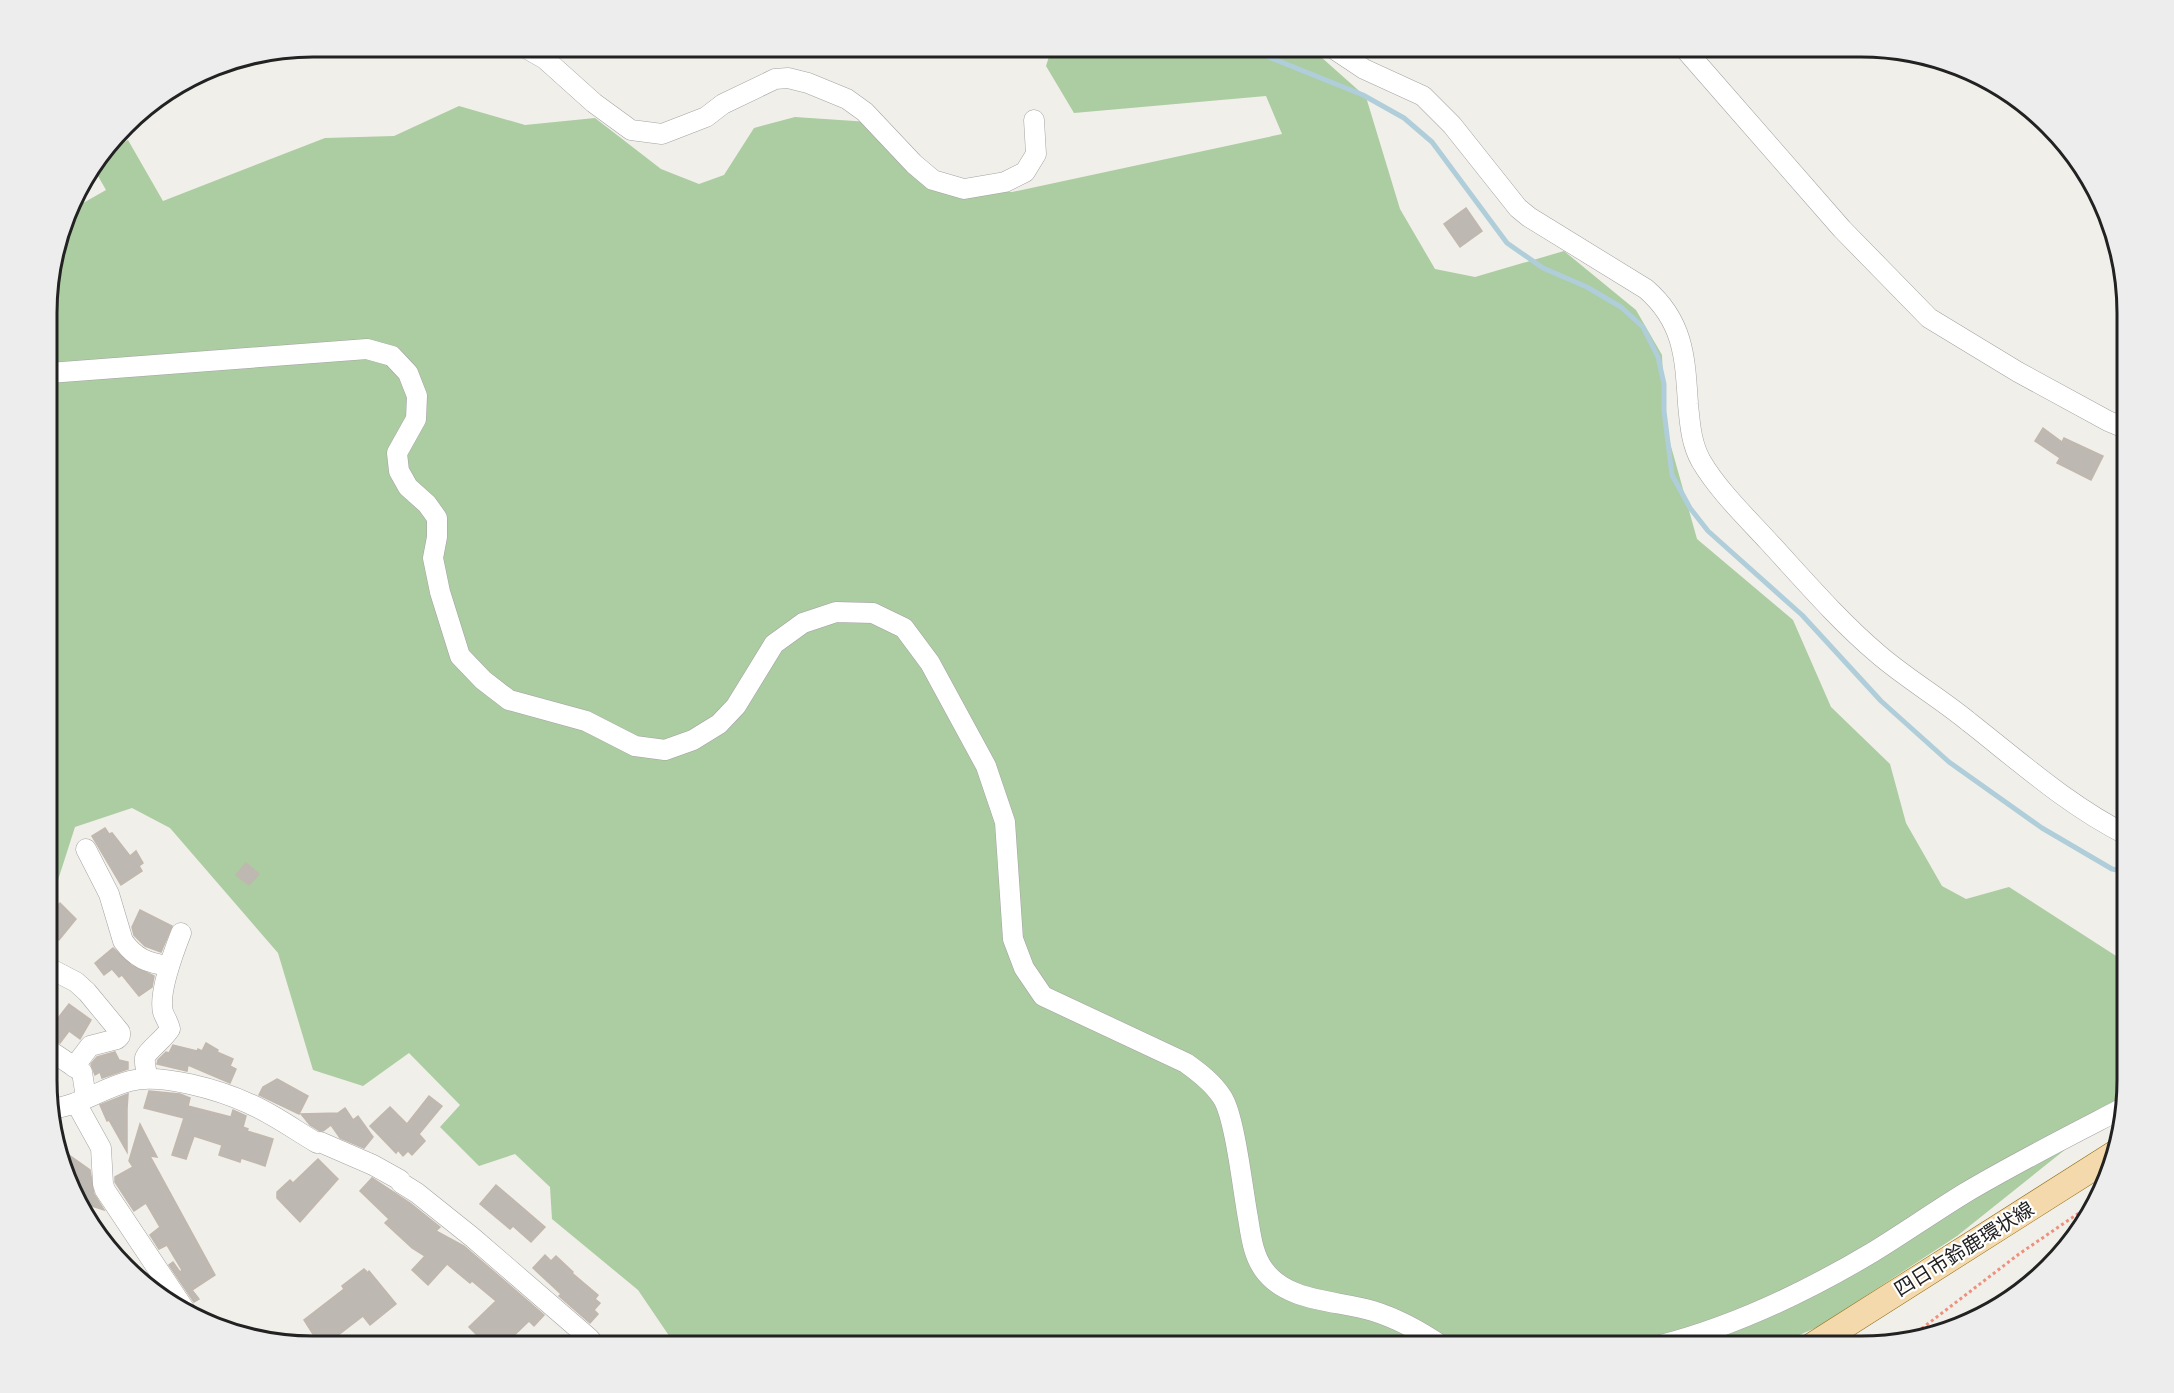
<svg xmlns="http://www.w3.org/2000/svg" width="2174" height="1393" font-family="Arial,'Noto Sans JP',sans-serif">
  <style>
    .forest { fill: #accca2 }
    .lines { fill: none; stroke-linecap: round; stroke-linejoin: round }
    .stream { stroke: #afceda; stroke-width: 5 }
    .building { fill: #beb8b2; stroke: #c1b7ad; stroke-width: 1.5 }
    .minor-casing { stroke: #a3a3a3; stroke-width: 21 }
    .major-casing { stroke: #916d0f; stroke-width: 27 }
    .path { stroke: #ed907e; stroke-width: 3; stroke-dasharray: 3 3; stroke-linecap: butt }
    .minor { stroke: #fff; stroke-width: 20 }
    .major { stroke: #f4d9ac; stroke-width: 26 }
    .labels { text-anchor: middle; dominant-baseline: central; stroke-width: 4.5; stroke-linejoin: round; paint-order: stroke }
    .street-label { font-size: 20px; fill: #222; stroke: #fff }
    .rim { fill: none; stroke: #222; stroke-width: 3 }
  </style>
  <rect width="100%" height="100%" fill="#f1efe9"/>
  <path class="forest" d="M1052,47H1291L1321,57L1366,97L1400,209L1435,269L1475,277L1564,251L1636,310L1662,355L1665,425L1697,539L1793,620L1831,707L1890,764L1906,823L1942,886L1966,899L2009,887L2127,963L2126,1101L1957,1236L1820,1326L1774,1346H676L638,1290L552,1219L550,1187L515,1154L479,1166L440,1127L460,1105L409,1053L363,1086L313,1070L278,953L170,828L132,808L75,827L58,880L49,888V278L69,211L106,190L94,169L105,154L128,140L163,201L325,138L394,136L459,106L525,125L595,118L661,169L699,184L724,175L754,128L795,117L884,123L949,189L1012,192L1282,134L1266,96L1074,113L1046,66Z"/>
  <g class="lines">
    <path class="stream" d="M1244,47L1363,95L1404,118L1432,142L1507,243L1543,268L1587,287L1621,307L1643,327L1658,357L1664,384V411L1672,475L1690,508L1708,531L1802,615L1881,701L1949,762L2042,828L2112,869L2127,872"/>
  </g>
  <g class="building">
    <path d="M1466,208L1482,231L1460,247L1444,224Z"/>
    <path d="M2043,428L2062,442L2064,438L2103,456L2091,480L2057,463L2060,458L2035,441Z"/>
    <path d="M105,828L109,834L112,833L130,856L136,851L143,863L139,866L142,871L121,885L92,836Z"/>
    <path d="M246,863L259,874L249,885L236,875Z"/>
    <path d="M49,896L58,905L60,903L76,919L59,940L49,930Z"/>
    <path d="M140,910L172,926L161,952L145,946L134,935L132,927Z"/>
    <path d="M113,948L132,966L154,976L152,987L139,996L122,975L119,977L112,969L104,975L95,963Z"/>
    <path d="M69,1004L91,1020L80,1039L69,1031L60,1043L49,1038V1019L55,1022Z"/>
    <path d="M206,1043L218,1050L217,1052L233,1059L230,1066L236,1069L230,1083L188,1065L187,1071L157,1064L158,1060L166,1052L169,1053L173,1045L197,1051L198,1049L202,1051Z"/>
    <path d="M115,1052L119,1060L128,1062V1069L102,1078L100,1072L95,1075L91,1064L97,1057Z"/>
    <path d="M277,1079L308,1096L299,1114L259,1095L263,1087Z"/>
    <path d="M149,1091L180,1094L190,1098L188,1106L231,1117L233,1110L246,1116L243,1127L248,1129L247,1131L273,1139L265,1166L241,1158L240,1162L219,1155L222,1145L194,1136L186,1159L172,1155L184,1118L144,1108Z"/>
    <path d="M128,1094L127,1109V1152L109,1120L107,1121L100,1105Z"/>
    <path d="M429,1096L442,1106L419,1134L425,1141L412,1155L408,1151L403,1156L398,1150L396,1153L370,1126L390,1107L407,1124Z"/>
    <path d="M345,1108L353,1120L358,1116L373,1137L364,1148L340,1138L331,1125L323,1131H320L310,1125L301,1114L338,1113Z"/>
    <path d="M140,1124L157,1157L150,1156L215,1275L192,1290L199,1299L194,1302L169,1265L173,1262L180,1272L182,1270L167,1245L159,1249L150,1235L160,1227L146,1203L134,1211L115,1182V1177L133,1167L129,1161Z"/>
    <path d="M62,1150L90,1170L94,1194L104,1210L82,1203Z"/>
    <path d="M318,1159L338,1179L300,1222L277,1198V1192L290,1180L293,1183Z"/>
    <path d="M372,1178L410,1203L440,1227L436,1231L464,1246L544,1315L534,1326L529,1321L503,1346H488L469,1327L496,1301L472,1281L470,1283L447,1264L428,1285L412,1270L425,1256L412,1248L385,1223L389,1219L360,1191Z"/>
    <path d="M496,1185L545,1227L531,1242L513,1226L510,1229L480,1204Z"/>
    <path d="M545,1255L551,1261L556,1256L573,1272L572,1273L598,1295L595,1299L600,1303L594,1310L598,1314L590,1323L559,1296L561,1294L533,1268Z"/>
    <path d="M364,1269L368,1273L369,1271L396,1304L370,1325L363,1316L324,1346L320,1341L318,1342L304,1320L344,1289L342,1286Z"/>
  </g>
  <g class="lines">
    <defs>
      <g id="minor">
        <path d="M524,47L545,59L594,103L631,130L662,134L706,117L723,104L775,79L788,78L808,83L847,99L865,112L914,164L933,180L964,189L1005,182L1025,172L1036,154L1034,120"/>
        <path d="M1331,47L1364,69L1423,96L1452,125L1518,208L1529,217L1646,289C1684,322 1685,358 1688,404C1690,424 1691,443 1701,461C1718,490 1745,516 1768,541C1803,579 1838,620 1878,654C1907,679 1940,698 1969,722C2020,762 2069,806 2127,835"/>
        <path d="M1683,47L1842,229L1929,318L2018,372L2108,421L2127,429"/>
        <path d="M49,373L367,349L392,356L408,373L417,396L416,419L397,453L399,471L408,487L427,504L437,518V537L433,558L440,592L460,656L483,680L509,700L586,721L635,746L665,750L693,740L719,724L736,706L774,644L803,623L836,612L873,613L904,628L930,663L986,766L1005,822L1013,939L1024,968L1043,996L1186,1063C1200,1073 1213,1083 1222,1097C1235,1116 1243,1192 1248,1218C1251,1236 1253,1255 1264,1270C1288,1303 1338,1300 1373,1311C1399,1319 1420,1331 1442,1346"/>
        <path d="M86,849L109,894L123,941C136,959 148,963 169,966"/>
        <path d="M49,968L76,982L87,992L120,1032V1036L117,1039L90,1046L74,1067"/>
        <path d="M49,1050L82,1072L86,1098"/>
        <path d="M147,1077C147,1072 144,1064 145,1058C147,1051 165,1038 170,1029C169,1023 165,1018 163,1012C158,993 174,951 181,933"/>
        <path d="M76,1103L101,1148L103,1184L105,1190L187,1313"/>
        <path d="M49,1109C78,1107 102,1088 130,1081C162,1073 220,1090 250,1104C273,1114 295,1130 317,1143L320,1142L373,1165L400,1180L401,1183L417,1193L472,1237L589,1338L596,1346"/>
        <path d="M1657,1346C1733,1327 1806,1292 1873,1252C1904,1233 1934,1212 1965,1193C2017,1162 2071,1135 2125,1107"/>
      </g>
      <path id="major" d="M1812,1346L2116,1153"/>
    </defs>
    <use href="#minor" class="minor-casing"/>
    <use href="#major" class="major-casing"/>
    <path class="path" d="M1912,1336L2019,1254L2095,1202"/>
    <use href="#minor" class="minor"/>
    <use href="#major" class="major"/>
  </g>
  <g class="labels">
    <g class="street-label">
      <text transform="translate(1964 1249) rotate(-32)">四日市鈴鹿環状線</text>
    </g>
  </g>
  <path d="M0 0H2174V1393H0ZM313 57H1861A256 256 0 0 1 2117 313V1080A256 256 0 0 1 1861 1336H313A256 256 0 0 1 57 1080V313A256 256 0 0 1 313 57Z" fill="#ededed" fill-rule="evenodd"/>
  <path class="rim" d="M313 57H1861A256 256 0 0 1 2117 313V1080A256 256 0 0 1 1861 1336H313A256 256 0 0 1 57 1080V313A256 256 0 0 1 313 57Z"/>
</svg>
